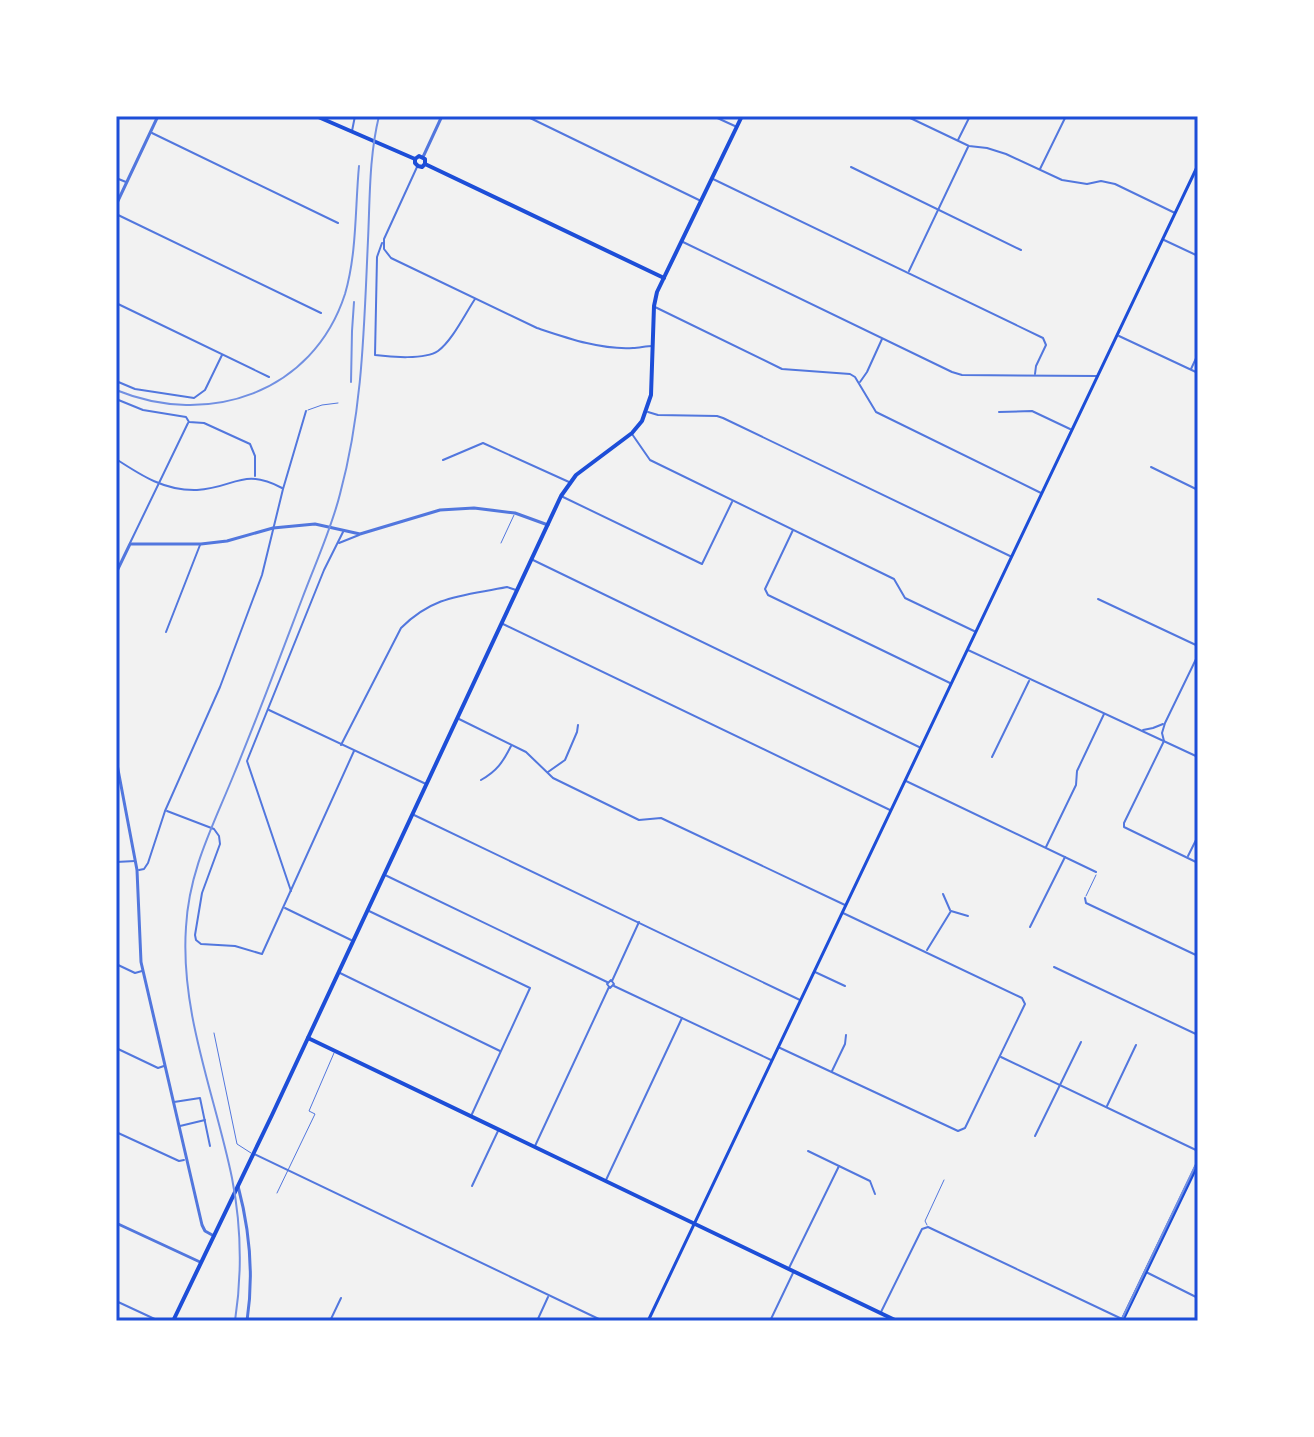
<svg xmlns="http://www.w3.org/2000/svg" width="1314" height="1437" font-family="'Source Serif 4',serif">
  <style>
    .lines { fill: none; stroke-linecap: round; stroke-linejoin: round }
    .service { stroke: #5277de; stroke-width: 1 }
    .pedestrian { stroke: #5277de; stroke-width: 2 }
    .minor { stroke: #5277de; stroke-width: 2 }
    .tertiary { stroke: #5277de; stroke-width: 3 }
    .secondary { stroke: #1d4ed8; stroke-width: 3 }
    .primary { stroke: #1d4ed8; stroke-width: 4 }
    .tram { stroke: #7290e2; stroke-width: 2 }
    .rail { stroke: #7290e2; stroke-width: 2 }
    .neatline { fill: none; stroke: #1d4ed8; stroke-width: 3 }
  </style>
  <rect width="100%" height="100%" fill="#f2f2f2"/>
  <g class="lines">
    <g class="service">
      <path d="M308,410L322,405L338,403"/>
      <path d="M501,543L514,515"/>
      <path d="M1086,896L1096,875"/>
      <path d="M214,1033L237,1144L251,1153"/>
      <path d="M277,1193L315,1114L309,1111L334,1053"/>
      <path d="M927,1225L925,1221L944,1180"/>
    </g>
    <g class="pedestrian">
      <path d="M174,1102L200,1098L210,1146"/>
      <path d="M180,1126L205,1120"/>
    </g>
    <g class="minor">
      <path d="M526,116L701,201"/>
      <path d="M713,116L737,127"/>
      <path d="M906,116L969,146L987,148L1006,154L1062,180L1087,184L1101,181L1115,184L1175,213"/>
      <path d="M352,131L355,116"/>
      <path d="M152,133L338,223"/>
      <path d="M958,140L970,116"/>
      <path d="M417,167L384,239V249L391,258L537,328C567,338 601,350 633,348C639,348 646,346 653,346"/>
      <path d="M851,167L1021,250"/>
      <path d="M1040,169L1066,116"/>
      <path d="M116,178L126,182"/>
      <path d="M713,179L1043,338L1046,345L1036,366L1035,374"/>
      <path d="M116,214L321,313"/>
      <path d="M1164,240L1198,256"/>
      <path d="M683,242L952,372L962,375L1097,376"/>
      <path d="M382,243L377,257L375,355C390,357 425,360 438,351C452,341 465,314 475,299"/>
      <path d="M909,271L968,147"/>
      <path d="M116,303L269,377"/>
      <path d="M655,307L782,369L850,374L855,377L876,412L1041,493"/>
      <path d="M1119,336L1198,373"/>
      <path d="M1191,369L1198,354"/>
      <path d="M116,381L135,389L194,398L205,390L222,355"/>
      <path d="M860,382L867,372L882,339"/>
      <path d="M116,399L143,410L186,417L189,422L204,423L250,444L255,456V476"/>
      <path d="M648,412L658,415L717,416L723,418L1010,556"/>
      <path d="M999,412L1032,411L1070,429"/>
      <path d="M632,434L650,460L894,579L905,598L974,631"/>
      <path d="M116,459C142,476 165,491 197,490C235,488 242,467 282,488"/>
      <path d="M443,460L483,443L569,482"/>
      <path d="M1151,467L1198,490"/>
      <path d="M561,496L702,564L732,502"/>
      <path d="M793,530L765,589L768,595L950,683"/>
      <path d="M130,543L188,423"/>
      <path d="M339,543L359,535"/>
      <path d="M533,560L919,747"/>
      <path d="M1098,599L1198,646"/>
      <path d="M503,624L890,810"/>
      <path d="M166,632L200,545"/>
      <path d="M968,650L1198,757"/>
      <path d="M1198,655L1165,723L1162,733L1164,741L1124,823V827L1198,863"/>
      <path d="M269,710L426,784"/>
      <path d="M459,719L526,752L553,778L639,820L661,818L845,905"/>
      <path d="M1143,730L1153,728L1163,724"/>
      <path d="M341,745L401,628C434,595 463,596 507,587L516,590"/>
      <path d="M992,757L1029,681"/>
      <path d="M548,772L565,760L577,732L578,725"/>
      <path d="M481,780C497,771 503,762 511,746"/>
      <path d="M906,781L1096,872"/>
      <path d="M167,811L214,829L219,836L220,844L202,893L195,935L196,940L201,944L235,946L262,954L354,751"/>
      <path d="M414,815L800,1000"/>
      <path d="M1046,847L1076,785L1077,771L1104,714"/>
      <path d="M1188,856L1198,836"/>
      <path d="M116,862L135,861"/>
      <path d="M139,870L144,869L148,863L165,811L220,687L262,575L283,489L306,411"/>
      <path d="M385,875L607,982"/>
      <path d="M291,891L247,761L324,570L343,532"/>
      <path d="M943,894L950,910"/>
      <path d="M1085,898L1086,903L1198,956"/>
      <path d="M285,908L351,940"/>
      <path d="M369,911L530,988L472,1114"/>
      <path d="M1030,927L1065,857"/>
      <path d="M927,950L951,911L968,916"/>
      <path d="M116,964L135,973L142,971"/>
      <path d="M1054,967L1198,1035"/>
      <path d="M815,972L845,986"/>
      <path d="M340,973L500,1051"/>
      <path d="M611,980L614,984L610,988L607,984Z"/>
      <path d="M612,981L639,922"/>
      <path d="M614,986L771,1060"/>
      <path d="M778,1047L958,1131L965,1128L1025,1004L1022,998L843,913"/>
      <path d="M116,1048L158,1068L164,1066"/>
      <path d="M1001,1057L1198,1151"/>
      <path d="M832,1071L845,1044L846,1035"/>
      <path d="M1107,1106L1136,1045"/>
      <path d="M116,1132L179,1161L184,1160"/>
      <path d="M1035,1136L1081,1042"/>
      <path d="M535,1146L609,987"/>
      <path d="M808,1151L870,1181L875,1194"/>
      <path d="M254,1154L603,1321"/>
      <path d="M606,1180L682,1018"/>
      <path d="M472,1186L498,1131"/>
      <path d="M789,1268L839,1166"/>
      <path d="M1146,1272L1198,1298"/>
      <path d="M116,1301L159,1321"/>
      <path d="M881,1312L922,1229L928,1227L1122,1319"/>
      <path d="M330,1321L341,1298"/>
      <path d="M537,1321L548,1297"/>
      <path d="M770,1321L793,1273"/>
    </g>
    <g class="tertiary">
      <path d="M423,157L442,116"/>
      <path d="M116,205L158,116"/>
      <path d="M116,573L130,544H201L227,541L273,528L315,524L360,534L440,510L474,508L515,513L548,525"/>
      <path d="M116,759L137,870L141,962L202,1225L205,1231L214,1236"/>
      <path d="M238,1186C250,1231 254,1275 247,1321"/>
      <path d="M116,1223L200,1262"/>
    </g>
    <path class="secondary" d="M648,1321L1198,165"/>
    <g class="primary">
      <path d="M316,116L415,159L419,156L425,159V164"/>
      <path d="M415,159V163L418,166L422,167L425,164L664,278"/>
      <path d="M308,1038L897,1321"/>
      <path d="M173,1321L272,1115L561,496L576,475L632,433L642,421L651,395L654,306L657,292L742,116"/>
      <path d="M1122,1321L1198,1163"/>
    </g>
    <path class="tram" d="M1121,1321L1198,1160"/>
    <g class="rail">
      <path d="M351,382L352,331L354,302"/>
      <path d="M116,390C208,428 313,393 345,294C357,253 355,208 359,166"/>
      <path d="M235,1321C242,1275 241,1224 232,1178C215,1095 180,1013 186,927C189,870 213,826 234,774C258,716 280,657 302,599C315,564 331,530 340,494C363,409 364,326 368,240C370,198 369,157 379,116"/>
    </g>
  </g>
  <rect width="1314" height="1437" fill="none" stroke="#ffffff" stroke-width="236"/>
  <rect x="118" y="118" width="1078" height="1201" class="neatline"/>
</svg>
